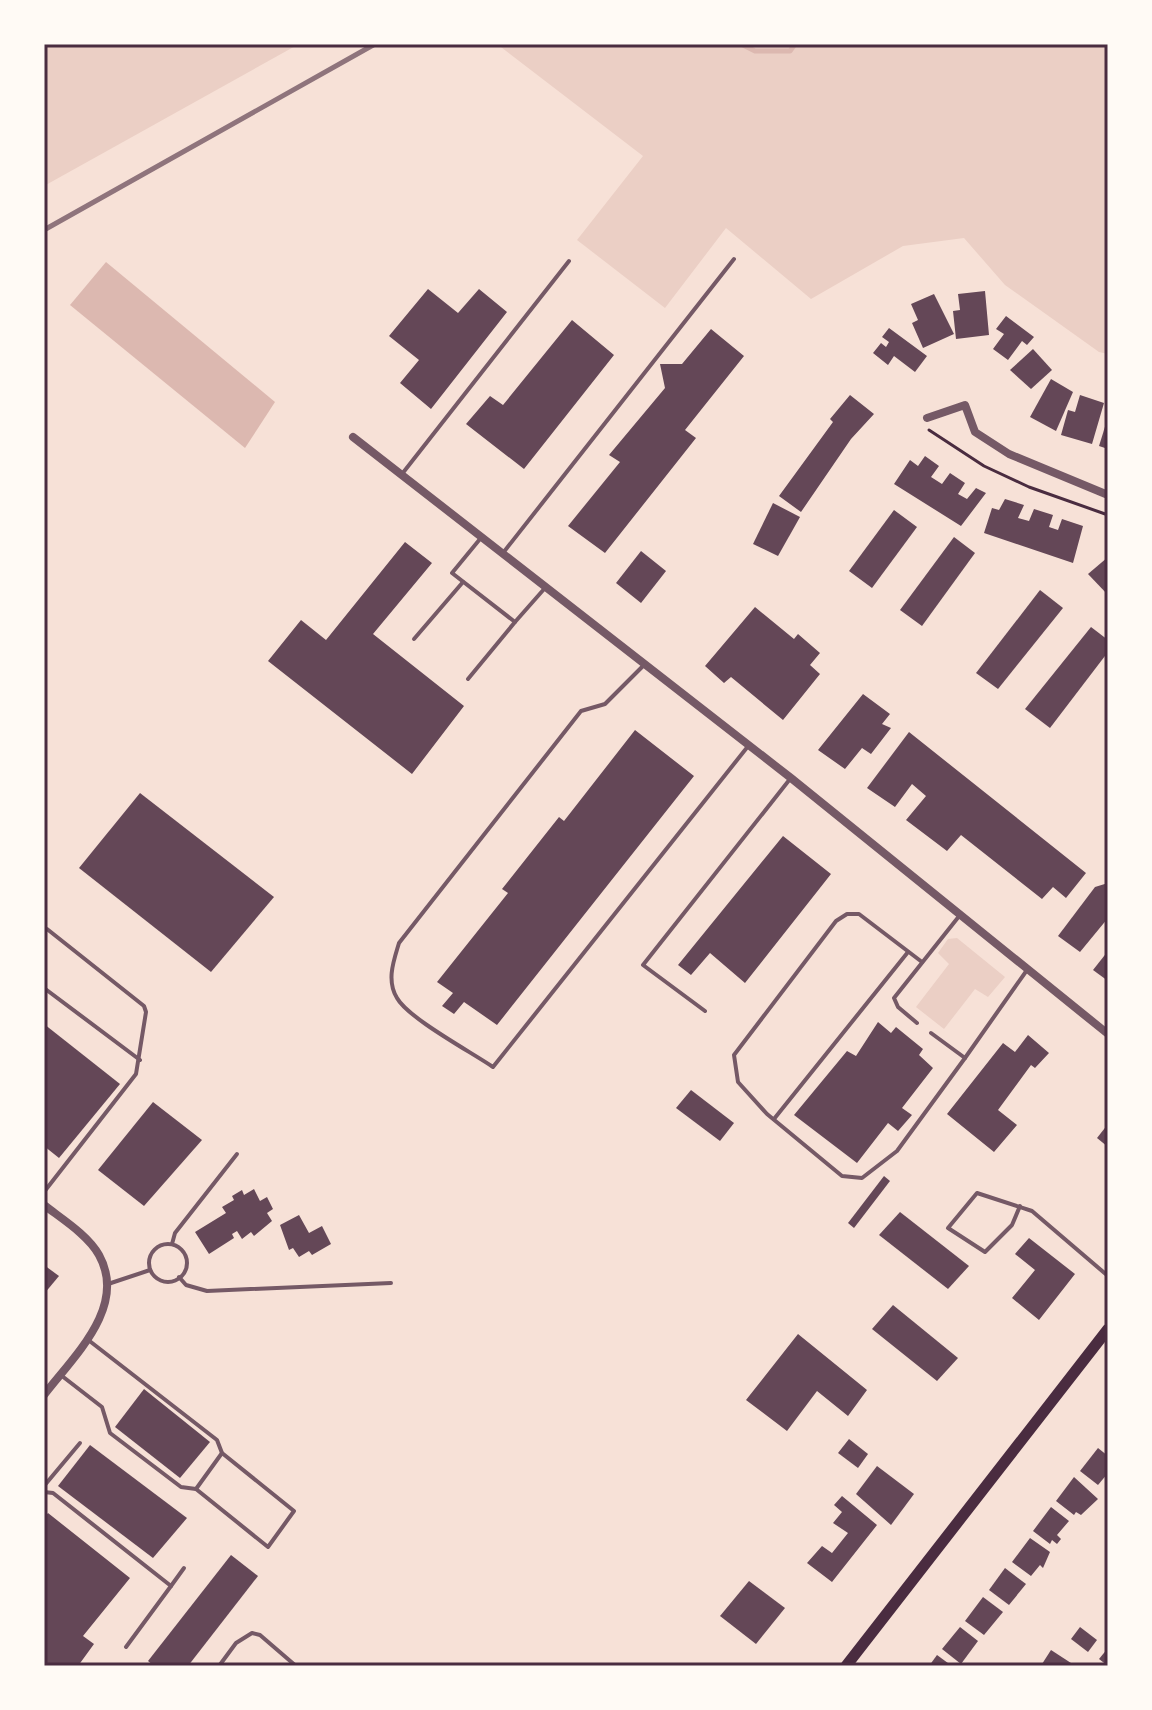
<svg xmlns="http://www.w3.org/2000/svg" width="1152" height="1710" font-family="Barlow,sans-serif">
  <style>
    .green { fill: #ebcfc5 }
    .water { fill: #dcb8b0 }
    .lines { fill: none; stroke-linecap: round; stroke-linejoin: round }
    .stream { stroke: #dcb8b0; stroke-width: 5 }
    .building { fill: #644757 }
    .path { stroke: #4a2c40; stroke-width: 3 }
    .service { stroke: #755966; stroke-width: 4 }
    .minor { stroke: #755966; stroke-width: 8 }
    .secondary { stroke: #4a2c40; stroke-width: 11 }
    .rail { stroke: #8f747c; stroke-width: 5 }
    .neatline { fill: none; stroke: #4a2c40; stroke-width: 3 }
  </style>
  <rect width="100%" height="100%" fill="#f7e1d7"/>
  <g class="green">
    <path d="M44,44H299L44,186Z"/>
    <path d="M497,44H1108V354L1099,352L1005,285L964,238L903,246L811,299L726,228L665,308L577,240L643,156Z"/>
    <path d="M957,938L1005,977L988,997L975,989L944,1029L916,1007L949,964L938,953L948,939Z"/>
  </g>
  <path class="water" d="M106,262L275,402L245,448L70,305Z"/>
  <g class="lines">
    <path class="stream" d="M741,44L755,51H790L795,44"/>
  </g>
  <g class="building">
    <path d="M428,289L458,313L479,289L507,312L431,409L400,383L419,360L389,336Z"/>
    <path d="M985,291L989,335L956,339L953,311L960,310L958,294Z"/>
    <path d="M934,294L954,334L923,348L912,323L918,320L911,304Z"/>
    <path d="M1006,316L1034,337L1027,345L1022,341L1008,360L993,349L1004,334L996,329Z"/>
    <path d="M572,320L614,355L524,469L466,424L490,396L503,405Z"/>
    <path d="M889,328L927,356L915,372L894,356L888,365L873,353L881,343L886,347L889,342L882,337Z"/>
    <path d="M711,329L744,356L685,430L696,438L605,553L568,526L620,462L609,455L665,388L660,364H682Z"/>
    <path d="M1033,349L1052,370L1031,389L1010,370Z"/>
    <path d="M1051,379L1073,392L1056,431L1030,417Z"/>
    <path d="M850,395L874,414L851,439L801,512L779,496L833,422L830,419Z"/>
    <path d="M1080,395L1104,403L1092,444L1061,435L1068,410L1075,412Z"/>
    <path d="M1108,417V449L1099,446Z"/>
    <path d="M925,456L939,466L931,477L942,484L950,473L965,483L958,494L967,499L976,488L986,493L961,526L894,484L910,460L918,466Z"/>
    <path d="M1005,499L1024,505L1018,518L1029,521L1034,509L1053,515L1049,527L1058,530L1062,519L1083,526L1073,563L984,533L992,508L999,510Z"/>
    <path d="M773,503L800,517L778,556L753,544Z"/>
    <path d="M894,510L917,527L872,588L849,571Z"/>
    <path d="M954,537L975,553L922,626L900,610Z"/>
    <path d="M405,542L432,563L373,634L464,706L412,774L268,661L301,620L326,640Z"/>
    <path d="M641,551L666,571L641,603L616,583Z"/>
    <path d="M1108,557V595L1088,574Z"/>
    <path d="M1040,590L1063,608L998,689L976,673Z"/>
    <path d="M755,607L794,639L798,634L820,653L810,665L820,674L783,720L731,677L724,683L705,666Z"/>
    <path d="M1091,627L1108,640V652L1050,728L1025,709Z"/>
    <path d="M863,694L890,714L882,724L891,728L871,754L862,748L845,769L818,750Z"/>
    <path d="M635,730L694,776L497,1025L464,1002L454,1014L442,1006L453,993L437,982L508,893L502,889L559,817L564,821Z"/>
    <path d="M909,732L1086,873L1066,898L1053,887L1042,899L961,835L947,851L906,820L926,796L912,784L895,807L867,788Z"/>
    <path d="M140,793L274,897L211,972L79,868Z"/>
    <path d="M783,836L831,874L745,983L710,953L691,975L678,965Z"/>
    <path d="M1108,883V918L1080,952L1058,936L1095,887Z"/>
    <path d="M1108,951V981L1093,970Z"/>
    <path d="M878,1022L891,1033L896,1027L923,1049L919,1055L933,1068L902,1108L912,1115L898,1131L888,1123L857,1163L794,1115L847,1051L856,1056Z"/>
    <path d="M44,1024L120,1084L59,1158L44,1146Z"/>
    <path d="M1028,1035L1049,1053L1035,1068L1031,1065L998,1110L1017,1125L994,1152L947,1114L1003,1043L1015,1052Z"/>
    <path d="M691,1090L734,1123L720,1141L676,1108Z"/>
    <path d="M153,1102L202,1140L144,1206L98,1170Z"/>
    <path d="M1108,1124V1147L1097,1138Z"/>
    <path d="M884,1176L890,1181L854,1228L848,1223Z"/>
    <path d="M254,1189L260,1201L267,1197L273,1209L267,1213L272,1221L254,1236L251,1232L242,1239L237,1231L232,1234L234,1238L209,1254L195,1232L226,1213L222,1207L234,1200L232,1196L242,1190L244,1195Z"/>
    <path d="M900,1212L969,1266L948,1289L879,1235Z"/>
    <path d="M299,1215L309,1233L322,1226L331,1244L312,1255L309,1251L299,1257L293,1248L289,1250L280,1225Z"/>
    <path d="M1029,1238L1075,1274L1039,1320L1012,1298L1035,1270L1015,1254Z"/>
    <path d="M44,1265L59,1276L44,1294Z"/>
    <path d="M893,1305L958,1358L937,1381L872,1329Z"/>
    <path d="M798,1334L867,1390L848,1416L817,1391L787,1431L746,1400Z"/>
    <path d="M144,1389L210,1442L180,1478L115,1427Z"/>
    <path d="M849,1439L868,1454L858,1468L838,1453Z"/>
    <path d="M90,1445L187,1518L153,1558L58,1486Z"/>
    <path d="M1098,1448L1108,1456V1473L1098,1485L1080,1471Z"/>
    <path d="M877,1466L914,1494L891,1525L856,1494Z"/>
    <path d="M1074,1477L1098,1499L1081,1515L1076,1512L1074,1515L1056,1501Z"/>
    <path d="M842,1496L877,1525L832,1582L807,1563L822,1546L832,1553L848,1533L833,1523L842,1512L834,1505Z"/>
    <path d="M1051,1507L1069,1521L1057,1535L1061,1539L1057,1544L1052,1540L1050,1544L1033,1531Z"/>
    <path d="M48,1513L130,1578L83,1636L94,1644L78,1666L44,1664V1518Z"/>
    <path d="M1030,1538L1050,1552L1043,1568L1040,1565L1031,1576L1012,1562Z"/>
    <path d="M231,1555L258,1576L188,1666H154L148,1661Z"/>
    <path d="M1005,1568L1026,1584L1009,1605L989,1590Z"/>
    <path d="M749,1581L785,1608L756,1644L720,1616Z"/>
    <path d="M983,1597L1003,1612L984,1635L965,1621Z"/>
    <path d="M960,1627L978,1641L961,1664L942,1649Z"/>
    <path d="M1080,1627L1097,1640L1088,1652L1071,1639Z"/>
    <path d="M1108,1648V1666L1099,1659Z"/>
    <path d="M1051,1650L1071,1663L1069,1666L1042,1664Z"/>
    <path d="M937,1655L952,1666H929Z"/>
  </g>
  <g class="lines">
    <path class="path" d="M929,430L984,466L1029,487L1108,515"/>
    <g class="service">
      <path d="M402,474L569,261"/>
      <path d="M480,539L452,573L515,622L545,588"/>
      <path d="M503,553L734,259"/>
      <path d="M414,639L463,582"/>
      <path d="M644,665L605,704L581,711L399,943C394,960 386,980 397,998C408,1018 471,1052 493,1067L749,745"/>
      <path d="M468,679L515,622"/>
      <path d="M44,932L47,929L144,1006L146,1012L136,1074L44,1192"/>
      <path d="M922,962L859,914H847L836,921L734,1055L738,1082L767,1114L842,1176L862,1178L897,1151L965,1058"/>
      <path d="M44,988L140,1060"/>
      <path d="M705,1011L643,965L790,779"/>
      <path d="M917,1023L898,1007L894,998L960,915"/>
      <path d="M931,1033L965,1058L1027,970"/>
      <path d="M774,1119L908,952"/>
      <path d="M1020,1206L1012,1225L985,1252L948,1228L977,1193L1032,1211L1108,1276"/>
      <path d="M172,1244L175,1233L237,1154"/>
      <circle cx="168" cy="1263" r="19"/>
      <path d="M179,1277L186,1285L207,1291L391,1283"/>
      <path d="M108,1284L150,1270"/>
      <path d="M62,1376L102,1407L110,1433L181,1487L196,1489L268,1547L294,1511L222,1453L217,1440L87,1339"/>
      <path d="M44,1486L80,1443"/>
      <path d="M196,1489L222,1453"/>
      <path d="M44,1492L53,1493L171,1586L126,1647"/>
      <path d="M171,1586L184,1568"/>
      <path d="M219,1666L236,1643L252,1633L260,1635L296,1666"/>
    </g>
    <g class="minor">
      <path d="M927,418L965,405L975,432L1009,454L1108,495"/>
      <path d="M353,437L791,778L1108,1034"/>
      <path d="M44,1205C62,1219 88,1235 99,1255C128,1307 73,1357 44,1395"/>
    </g>
    <path class="secondary" d="M846,1666L1108,1329"/>
    <path class="rail" d="M44,230L375,44"/>
  </g>
  <rect width="1152" height="1710" fill="none" stroke="#fffaf5" stroke-width="92"/>
  <rect x="46" y="46" width="1060" height="1618" class="neatline"/>
</svg>
